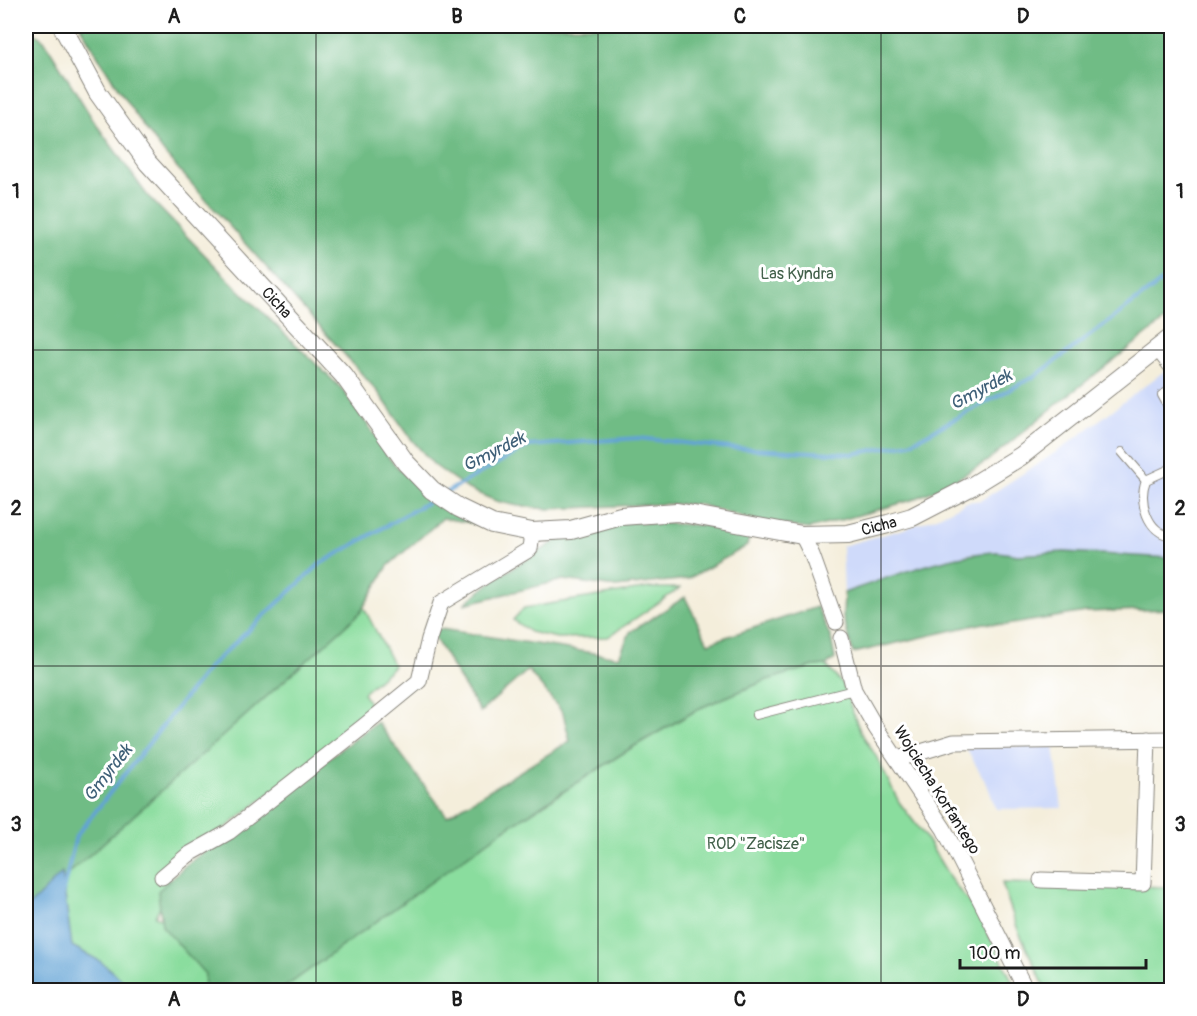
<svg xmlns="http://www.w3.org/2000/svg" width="1197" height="1016" font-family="Pangolin,sans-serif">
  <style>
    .built { fill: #cfdafa }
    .green { fill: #8add9e; stroke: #537c5d; stroke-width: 1.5 }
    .forest { fill: #6fbc85; stroke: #466c50; stroke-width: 1.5 }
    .water { fill: #62a3d5; stroke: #3f6078; stroke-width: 1.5 }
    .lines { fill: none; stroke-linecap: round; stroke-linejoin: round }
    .stream { stroke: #62a3d5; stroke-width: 4 }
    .service-casing { stroke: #88857c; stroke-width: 10 }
    .minor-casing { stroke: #88857c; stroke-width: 17 }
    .tertiary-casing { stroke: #88857c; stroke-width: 20 }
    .service { stroke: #fff; stroke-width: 8 }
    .minor { stroke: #fff; stroke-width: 15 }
    .tertiary { stroke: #fff; stroke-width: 18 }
    .grid { fill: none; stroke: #1c1c1c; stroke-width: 1.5; stroke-opacity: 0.55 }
    .labels { text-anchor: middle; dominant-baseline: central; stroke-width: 6; stroke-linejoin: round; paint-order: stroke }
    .park-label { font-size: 16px; fill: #42604a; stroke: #fff }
    .street-label { font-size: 16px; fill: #1c1c1c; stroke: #fff }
    .water-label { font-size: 18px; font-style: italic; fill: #3f6078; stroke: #fff }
    .neatline { fill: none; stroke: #1c1c1c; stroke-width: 2 }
    .grid-label { font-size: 20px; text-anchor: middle; font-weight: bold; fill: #1c1c1c }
  </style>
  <rect width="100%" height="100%" fill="#fff"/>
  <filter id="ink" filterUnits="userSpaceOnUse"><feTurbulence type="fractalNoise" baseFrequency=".0167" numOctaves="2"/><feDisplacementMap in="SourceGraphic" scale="12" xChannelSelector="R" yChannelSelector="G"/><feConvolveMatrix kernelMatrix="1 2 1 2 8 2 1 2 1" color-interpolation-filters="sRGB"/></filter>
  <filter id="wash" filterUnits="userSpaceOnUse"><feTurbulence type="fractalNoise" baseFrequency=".008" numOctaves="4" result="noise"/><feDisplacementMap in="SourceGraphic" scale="24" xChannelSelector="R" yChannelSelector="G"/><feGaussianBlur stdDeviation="1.35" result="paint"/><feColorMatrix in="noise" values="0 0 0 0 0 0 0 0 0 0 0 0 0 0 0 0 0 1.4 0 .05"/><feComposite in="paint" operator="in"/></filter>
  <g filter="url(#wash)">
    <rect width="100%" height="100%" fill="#f4eedb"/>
    <g class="built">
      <path d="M1171,366V558L1064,552L1018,555L998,552L983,553L969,554L882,579L844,593L842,546L904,529L937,517L967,502L982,500L1064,447Z"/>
      <path d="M1054,746L1062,808L996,809L987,784L965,747Z"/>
    </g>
    <g class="green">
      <path d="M649,588H680L608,637L557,638L530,632L513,620L524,608Z"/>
      <path d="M361,602L394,666L363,693L374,712L228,826L164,867L171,886L155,916L188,928L213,990H125L65,955L61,865Z"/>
      <path d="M826,665L842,684L860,731L876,756L899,802L924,835L952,881L979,916L1017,990H281L502,831L631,748L700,708L767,679L814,666Z"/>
      <path d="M1002,883L1171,887V990H1046L1018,930Z"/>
    </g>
    <g class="forest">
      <path d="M80,26H1171V316L1066,397L986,462L944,486L912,500L870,512L809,529L751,520L698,504H661L548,509L518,506L496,501L468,489L434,465L412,440L378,392L165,154C132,113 106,70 80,26Z"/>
      <path d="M26,27L44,40L93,120L147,195L231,282L342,389L379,441L386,455L404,474L452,508L489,526L443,518L388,566L360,613L26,912Z"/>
      <path d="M627,522L700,525L750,533L747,546L688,579L616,587L563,580L464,604L495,579L556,541Z"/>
      <path d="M998,552L1018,555L1064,552L1171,558V609L1086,612L1006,625L984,623L853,653L843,618L844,593C889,577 952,553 998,552Z"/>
      <path d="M685,597L708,643L817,607L831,638L835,659L826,665L814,666L767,680L700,708L631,748L502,831L281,990H204L205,974L162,926L158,891L186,865L377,722L447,816L570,741L563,713L528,670L480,712L428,627L619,657L630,632Z"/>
    </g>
    <path class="water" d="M62,873L72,946L100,961L134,990H26V909Z"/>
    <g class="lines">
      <g class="stream">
        <path d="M445,493L528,446L638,438L730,448L853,454L910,443L1037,375L1172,274"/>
        <path d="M63,891L76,836L209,667L320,564L433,499"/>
      </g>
    </g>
  </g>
  <g filter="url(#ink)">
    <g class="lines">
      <defs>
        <g id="service">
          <path d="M1155,351L1172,373"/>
          <path d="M1172,389L1162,395L1172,413"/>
          <path d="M1122,452L1146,480L1172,468"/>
          <path d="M1146,480C1138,501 1147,533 1172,536"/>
          <path d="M756,715L854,690"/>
        </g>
        <g id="minor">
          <path d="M802,535L812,555L836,622"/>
          <path d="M841,638L854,690L876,728L944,829L1026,990"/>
          <path d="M898,759L954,742L1172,739"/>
          <path d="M162,877L188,855L229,832L364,726L419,681L429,639L441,603L530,549L532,532"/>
          <path d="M1041,880L1143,883L1148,739"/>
        </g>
        <g id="tertiary">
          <path id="s1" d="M62,26L98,93L148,163L344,376L406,463L432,490L459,508L492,524L532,532L571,530L621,516L677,512L802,535L848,534L888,524L912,517L972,486L1021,456L1172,337"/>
        </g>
      </defs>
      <use href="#service" class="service-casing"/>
      <use href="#minor" class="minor-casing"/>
      <use href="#tertiary" class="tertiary-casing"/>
      <use href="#service" class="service"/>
      <use href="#minor" class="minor"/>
      <use href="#tertiary" class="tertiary"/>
    </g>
  </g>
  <path class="grid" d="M316,26V990M598,26V990M881,26V990M26,350H1172M26,666H1172"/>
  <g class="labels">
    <g class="park-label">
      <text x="797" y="274">Las Kyndra</text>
      <text x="756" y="844">ROD "Zacisze"</text>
    </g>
    <g class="street-label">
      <text stroke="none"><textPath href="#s1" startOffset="352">Cicha</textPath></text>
      <text stroke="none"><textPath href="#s1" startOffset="1058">Cicha</textPath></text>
      <text transform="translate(937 790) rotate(58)">Wojciecha Korfantego</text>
    </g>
    <g class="water-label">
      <text transform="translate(981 390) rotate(-28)">Gmyrdek</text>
      <text transform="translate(494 452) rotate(-27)">Gmyrdek</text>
      <text transform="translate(108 773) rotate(-52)">Gmyrdek</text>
    </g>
  </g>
  <rect width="1197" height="1016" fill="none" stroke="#fff" stroke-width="66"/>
  <path d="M960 959v9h186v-9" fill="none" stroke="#1c1c1c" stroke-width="3"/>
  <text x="969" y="959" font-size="18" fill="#1c1c1c" stroke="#ffffff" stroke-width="4.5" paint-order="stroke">100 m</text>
  <rect x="33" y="33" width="1131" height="950" class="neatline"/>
  <g class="grid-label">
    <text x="174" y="23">A</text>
    <text x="457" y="23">B</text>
    <text x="740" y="23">C</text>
    <text x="1023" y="23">D</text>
    <text x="16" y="198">1</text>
    <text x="1180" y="198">1</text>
    <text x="16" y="515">2</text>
    <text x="1180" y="515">2</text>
    <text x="16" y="831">3</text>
    <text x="1180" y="831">3</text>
    <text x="174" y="1006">A</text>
    <text x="457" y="1006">B</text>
    <text x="740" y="1006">C</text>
    <text x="1023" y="1006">D</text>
  </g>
</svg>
